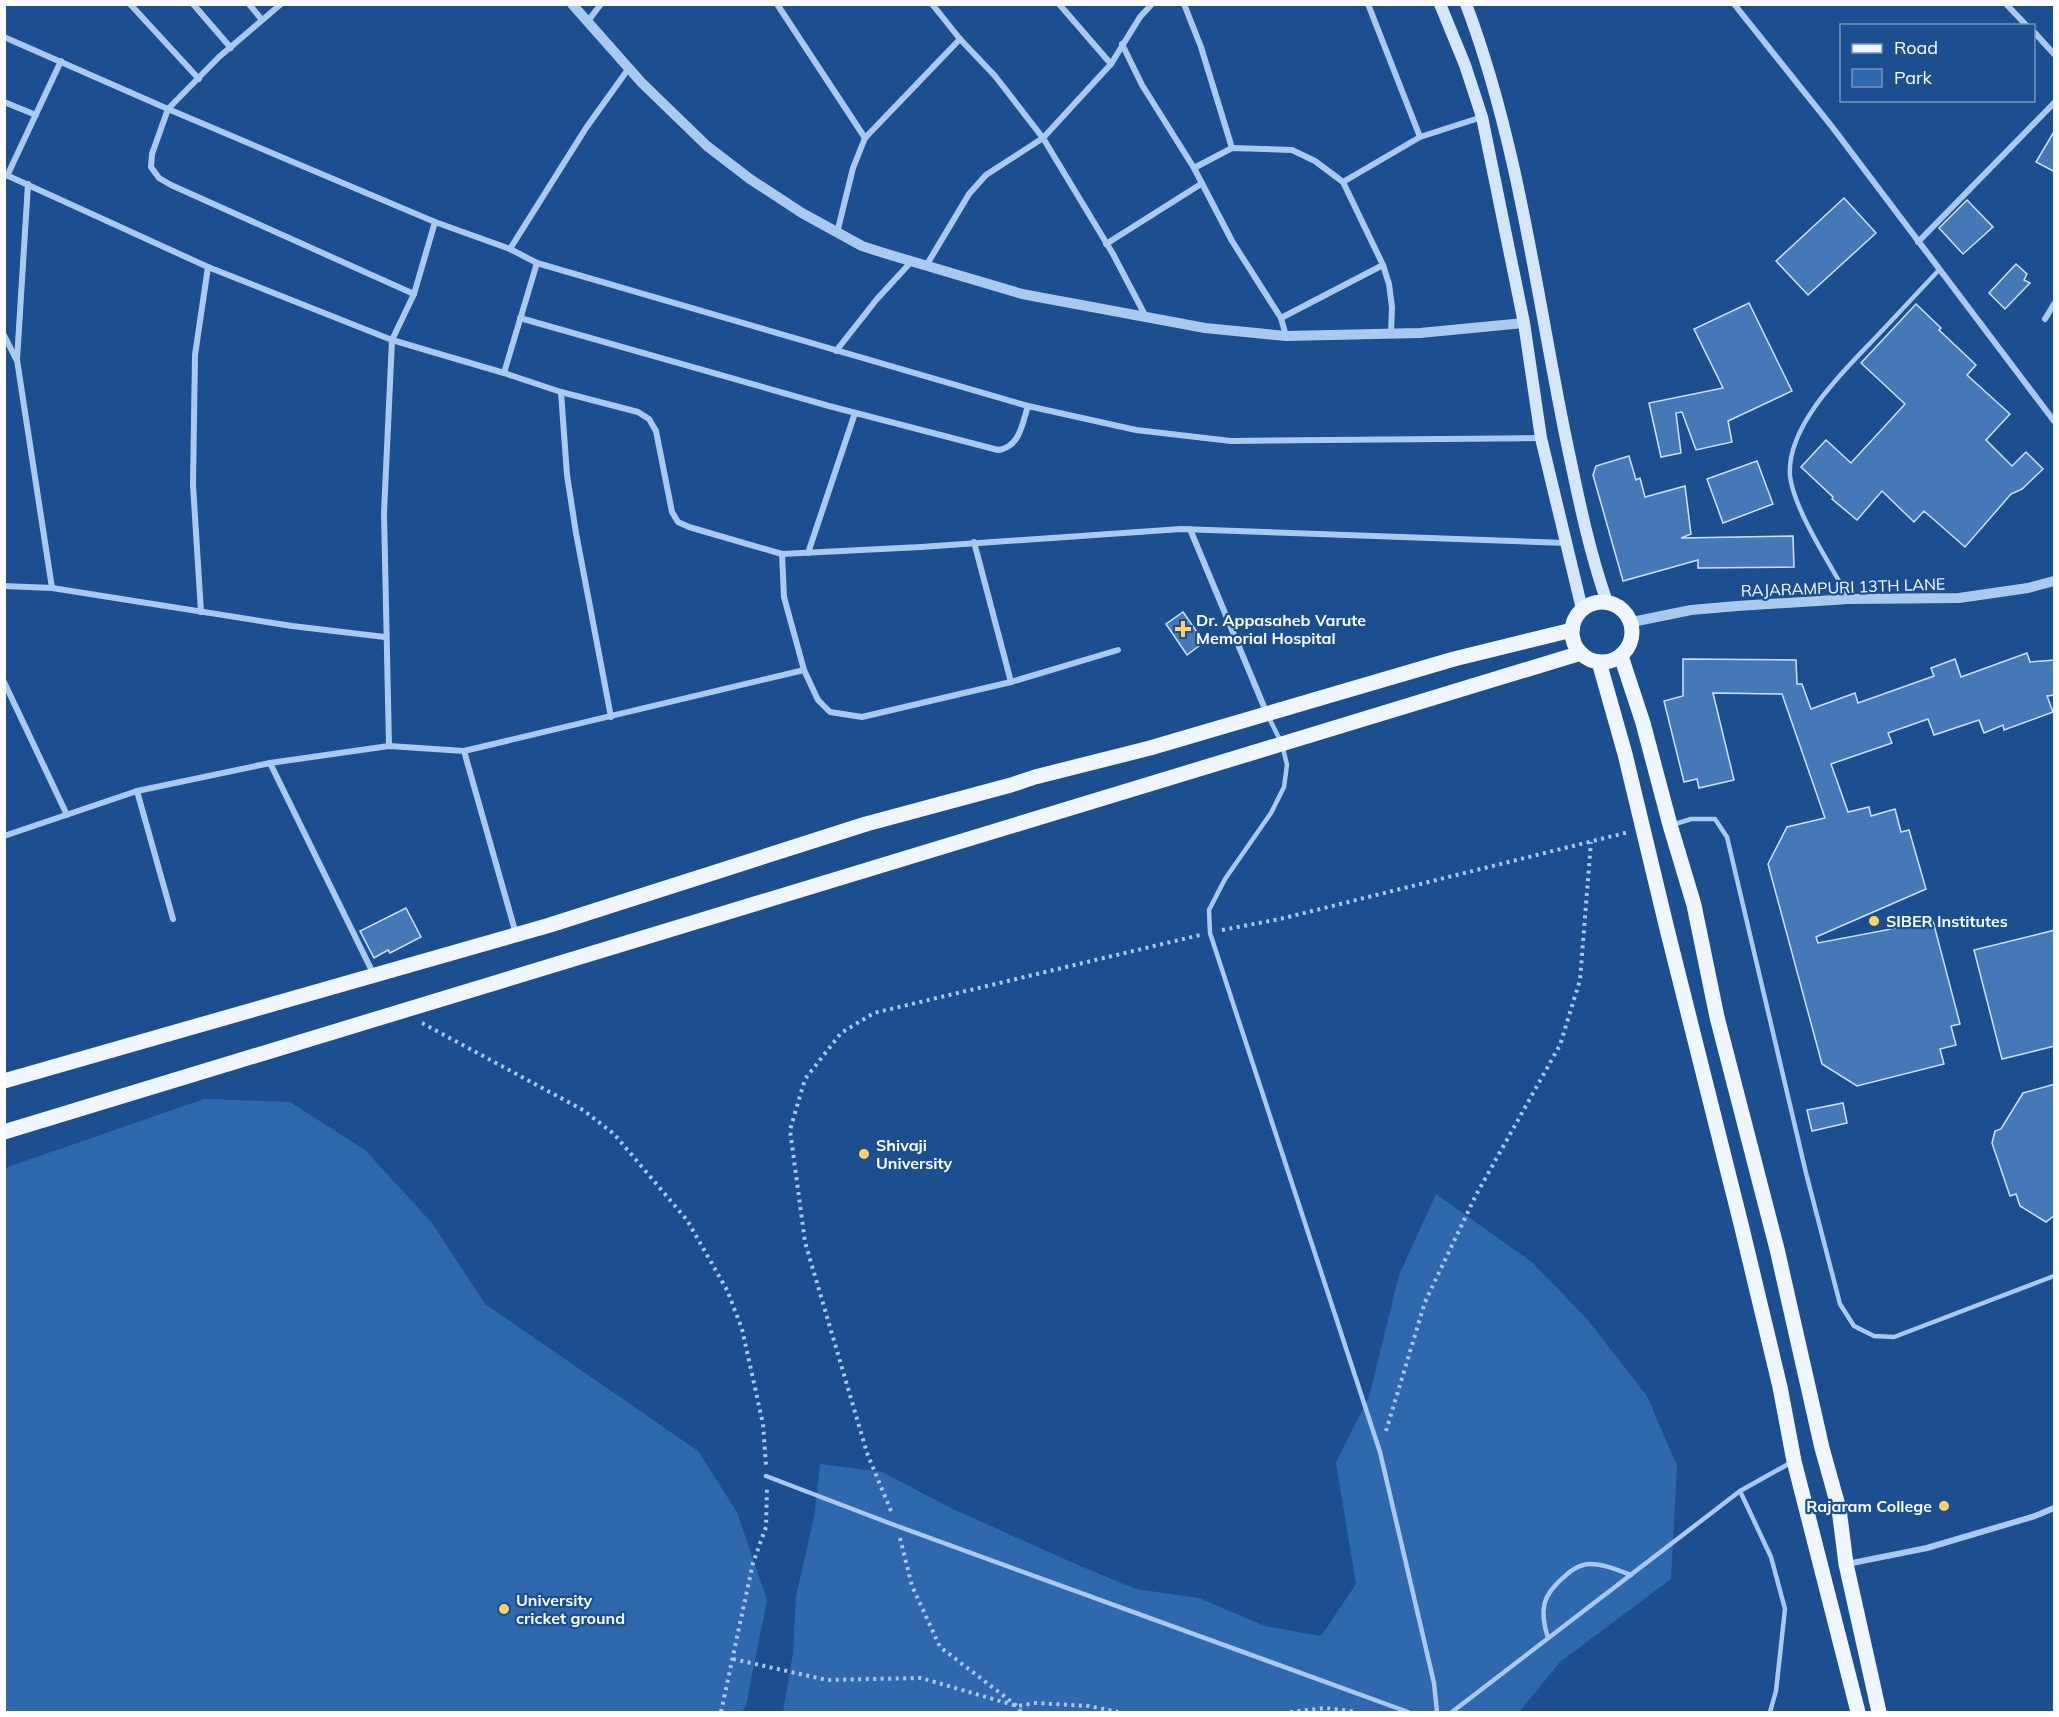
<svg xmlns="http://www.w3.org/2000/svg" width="2059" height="1717" font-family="Mulish,sans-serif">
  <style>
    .green { fill: #2e69ad }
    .building { fill: #4478b7; stroke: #cfe3fa; stroke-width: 1.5 }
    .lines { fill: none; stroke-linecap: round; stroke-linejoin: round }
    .path { stroke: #a9c9ee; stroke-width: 4; stroke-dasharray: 3 4.5; stroke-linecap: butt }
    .service { stroke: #a9c9ee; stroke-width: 4.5 }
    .minor { stroke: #a9c9ee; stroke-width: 6 }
    .tertiary { stroke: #a9c9ee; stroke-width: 10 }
    .secondary { stroke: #d6e6fa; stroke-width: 12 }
    .primary { stroke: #f0f6ff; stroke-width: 15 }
    .poi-dot { fill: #ffd166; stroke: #1b4f8f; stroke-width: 2 }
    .labels { text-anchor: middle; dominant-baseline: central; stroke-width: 4.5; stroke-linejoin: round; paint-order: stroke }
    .street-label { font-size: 16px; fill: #fff; stroke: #1b4f8f }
    .poi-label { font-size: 16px; font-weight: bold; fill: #fff; stroke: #1b4f8f; text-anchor: start }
  </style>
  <rect width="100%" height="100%" fill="#1b4f8f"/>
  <g class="green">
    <path d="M204,1099L290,1102L365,1150L432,1223L485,1304L698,1451L737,1512L767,1600L746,1705L742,1712H5V1168Z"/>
    <path d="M1436,1194L1533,1263L1587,1319L1647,1396L1677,1466L1671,1579L1560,1662L1519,1712H783L793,1653L796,1596L814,1517L820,1464L882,1472L953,1509L1080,1566L1136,1589L1199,1598L1265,1626L1321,1636L1356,1584L1336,1463L1369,1397L1399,1275Z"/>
  </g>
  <g class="building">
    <path d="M2055,130V172L2036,162Z"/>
    <path d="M1844,198L1876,233L1808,295L1776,261Z"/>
    <path d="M1967,200L1993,227L1963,254L1939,228Z"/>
    <path d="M2016,264L2027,274L2024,280L2030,283L2005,309L1989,293Z"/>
    <path d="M1749,303L1792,391L1728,421L1732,442L1696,450L1682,412L1676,413L1681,453L1661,457L1649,403L1723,388L1694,329Z"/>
    <path d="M1916,304L1941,328L1939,330L1976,365L1967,375L2010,414L1986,440L2012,466L2026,452L2043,469L2022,489L2011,494L1965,547L1924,511L1914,522L1882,491L1857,520L1832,499L1833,497L1801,467L1826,440L1851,463L1905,404L1861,363Z"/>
    <path d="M1629,456L1636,480L1640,478L1645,497L1685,486L1691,534L1681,538L1793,536L1794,567L1698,568V560L1623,581L1593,475L1596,466Z"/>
    <path d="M1757,461L1773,504L1723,523L1707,479Z"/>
    <path d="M1183,612L1204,642L1187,655L1166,624Z"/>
    <path d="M2027,653L2030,662L2055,660V695L2047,696L2053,712L2004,730L2003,725L1984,733L1979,720L1934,735L1928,719L1888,733L1892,743L1831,764L1848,812L1869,807L1871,816L1895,809L1901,832L1909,830L1926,889L1816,937L1818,943L1933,921L1960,1024L1951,1026L1956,1045L1940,1049L1944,1064L1857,1086L1822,1064L1768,864L1787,827L1825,818L1782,694L1713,693L1734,780L1699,788L1697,779L1684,782L1664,701L1683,696V659L1796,660L1797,684H1802L1811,709L1855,693L1858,703L1934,676L1931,668L1955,659L1961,677Z"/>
    <path d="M406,908L421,937L390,953L388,950L374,958L360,931Z"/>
    <path d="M2055,930V1046L2002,1059L1974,950Z"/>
    <path d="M2055,1084V1215L2046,1222L2020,1206L2016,1194L2010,1196L1992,1143L1995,1131L2001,1129L2023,1093Z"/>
    <path d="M1843,1103L1847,1123L1812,1131L1807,1110Z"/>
  </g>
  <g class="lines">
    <g class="path">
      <path d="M1222,930L1280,919L1629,832"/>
      <path d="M422,1023L583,1110L614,1134L687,1220L727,1290L742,1329L763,1424L766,1465"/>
      <path d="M1386,1431L1425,1302L1476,1195L1560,1045L1580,980L1591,842"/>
      <path d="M891,1511L867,1453L805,1242L790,1130L805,1079L841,1033L874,1013L1200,935"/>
      <path d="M900,1538L912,1586L940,1647L1017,1706L1021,1712"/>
      <path d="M733,1659L827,1680L921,1678L1017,1706L1036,1703L1089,1706L1118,1712"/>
      <path d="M721,1712L753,1563L766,1527L767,1487"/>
      <path d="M1290,1712L1326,1708L1357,1712"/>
    </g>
    <g class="service">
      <path d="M1849,598C1831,566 1794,510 1790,476C1786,425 1845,370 1877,336C1898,314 1918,292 1939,270"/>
      <path d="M1268,716L1282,744L1287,765L1284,787L1271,813L1225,879L1209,910L1210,933L1380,1452L1434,1683L1437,1712"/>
      <path d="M1672,825L1691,819H1715L1727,837L1806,1173L1840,1304L1854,1326L1874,1336L1894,1337L2054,1276"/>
      <path d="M766,1476L897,1526L1408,1712"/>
      <path d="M1740,1491L1771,1557L1785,1609L1776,1691L1770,1712"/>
      <path d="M1548,1638C1539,1610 1542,1595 1565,1576C1571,1570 1581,1564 1590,1564C1604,1564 1618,1570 1631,1575"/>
      <path d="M1452,1712L1740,1491L1792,1462"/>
    </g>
    <g class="minor">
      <path d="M130,4L199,79"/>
      <path d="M193,4L231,48"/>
      <path d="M249,4L262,20"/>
      <path d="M281,4L219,57L168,109L152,154L151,167L159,178L171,185L414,294"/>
      <path d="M777,4L865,138"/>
      <path d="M932,4L960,39L995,76L1043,138L1113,254L1146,317"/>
      <path d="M1059,4L1111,64"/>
      <path d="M1184,4L1201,47L1232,148"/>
      <path d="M1368,4L1420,137"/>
      <path d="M1734,4L1833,128L2054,421"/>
      <path d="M2006,4L2027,26"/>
      <path d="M588,21L601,4"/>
      <path d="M2034,32L2054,54"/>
      <path d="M4,37L168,109L435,222L510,249L537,263L1028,406L1136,430L1231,441L1541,438"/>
      <path d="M1122,44L1142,85L1194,168L1232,241L1281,318L1286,336"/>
      <path d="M4,102L36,115"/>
      <path d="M1194,168L1232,148L1292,150L1315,161L1343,182L1383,265L1389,284L1392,307L1391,333"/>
      <path d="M4,174L208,267L392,340L504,373L561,392L638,412L649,419L656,431L672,512L678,522L689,527L782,554L921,547L1181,529L1566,543"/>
      <path d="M7,176L61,61"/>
      <path d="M1343,182L1420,137L1482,117"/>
      <path d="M28,184L17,360L52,588"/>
      <path d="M837,233L853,168L865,138L960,39"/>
      <path d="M1918,242L2054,103"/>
      <path d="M1106,244L1201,184"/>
      <path d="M510,249L586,128L629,68"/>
      <path d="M926,266L969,194L986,175L1043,138L1111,64L1140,17L1152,4"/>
      <path d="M520,318L829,406L998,450C1020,447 1022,424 1028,406"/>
      <path d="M1281,318L1383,265"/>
      <path d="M2045,319L2054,304"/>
      <path d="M4,335L16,359"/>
      <path d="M836,351L877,299L911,262"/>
      <path d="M504,373L537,263"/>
      <path d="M561,392L567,475L576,533L611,717"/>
      <path d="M1190,529L1267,714"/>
      <path d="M974,542L1011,682"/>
      <path d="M808,553L855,413"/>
      <path d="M782,554L784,597L804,670L818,700L830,712L862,717L1011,682L1118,650"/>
      <path d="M4,586L52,588L292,626L385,637"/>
      <path d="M201,612L193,485L195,355L208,267"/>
      <path d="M4,682L67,815"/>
      <path d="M389,746L384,513L392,340L414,294L435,222"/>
      <path d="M464,751L516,934"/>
      <path d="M270,763L374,975"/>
      <path d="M137,791L173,919"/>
      <path d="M4,836L137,791L270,763L389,746L464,751L804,670"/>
      <path d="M1847,1564L1927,1548L2035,1516L2054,1508"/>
    </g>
    <g class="tertiary">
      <path d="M572,4L641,82L707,146L750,179L802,213L862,246L887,254L1022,294L1205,328L1286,336L1420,333L1524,323"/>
      <path d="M1632,622L1691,610L1737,606L1849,599L1959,598L2028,588L2054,581"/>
    </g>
    <g class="secondary">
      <path d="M1440,4L1465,65L1482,117L1524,323L1541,438L1582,609"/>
      <path d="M1466,4C1518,142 1536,291 1565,434C1577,491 1588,548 1607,602"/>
    </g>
    <g class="primary">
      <circle cx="1602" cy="632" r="30"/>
      <path d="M1621,656L1643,723L1670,825L1694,905L1717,1017L1777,1249L1822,1448L1839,1509L1846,1564L1879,1712"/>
      <path d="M1599,662L1625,754L1667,929L1741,1224L1780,1387L1794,1461L1858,1712"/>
      <path d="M4,1081L550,925L866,824L1011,785L1035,777L1150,748L1454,659L1572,630"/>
      <path d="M4,1132L1581,653"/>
    </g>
  </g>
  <g class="poi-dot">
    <path d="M1180 620h6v6h6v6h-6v6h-6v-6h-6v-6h6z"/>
    <circle cx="1874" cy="921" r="6"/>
    <circle cx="864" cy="1154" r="6"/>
    <circle cx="1944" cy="1506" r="6"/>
    <circle cx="504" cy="1609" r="6"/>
  </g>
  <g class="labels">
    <g class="street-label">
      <text transform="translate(1843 587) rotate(-2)">RAJARAMPURI 13TH LANE</text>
    </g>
    <g class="poi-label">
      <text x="1196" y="620">Dr. Appasaheb Varute<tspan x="1196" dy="18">Memorial Hospital</tspan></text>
      <text x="1886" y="921">SIBER Institutes</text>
      <text x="876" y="1145">Shivaji<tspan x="876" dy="18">University</tspan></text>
      <text x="1932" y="1506" text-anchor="end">Rajaram College</text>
      <text x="516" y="1600">University<tspan x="516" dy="18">cricket ground</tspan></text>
    </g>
  </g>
  <rect width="2059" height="1717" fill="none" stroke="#ffffff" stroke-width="12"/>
  <rect x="1840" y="24" width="195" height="78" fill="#1b4f8f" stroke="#7695bc" stroke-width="1.5"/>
  <rect x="1852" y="44" width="30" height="9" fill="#f0f6ff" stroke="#7695bc" stroke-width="1.5"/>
  <text x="1894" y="54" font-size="18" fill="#ffffff">Road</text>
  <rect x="1852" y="69" width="30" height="18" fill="#2e69ad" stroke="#7695bc" stroke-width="1.5"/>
  <text x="1894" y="84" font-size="18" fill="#ffffff">Park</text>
</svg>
